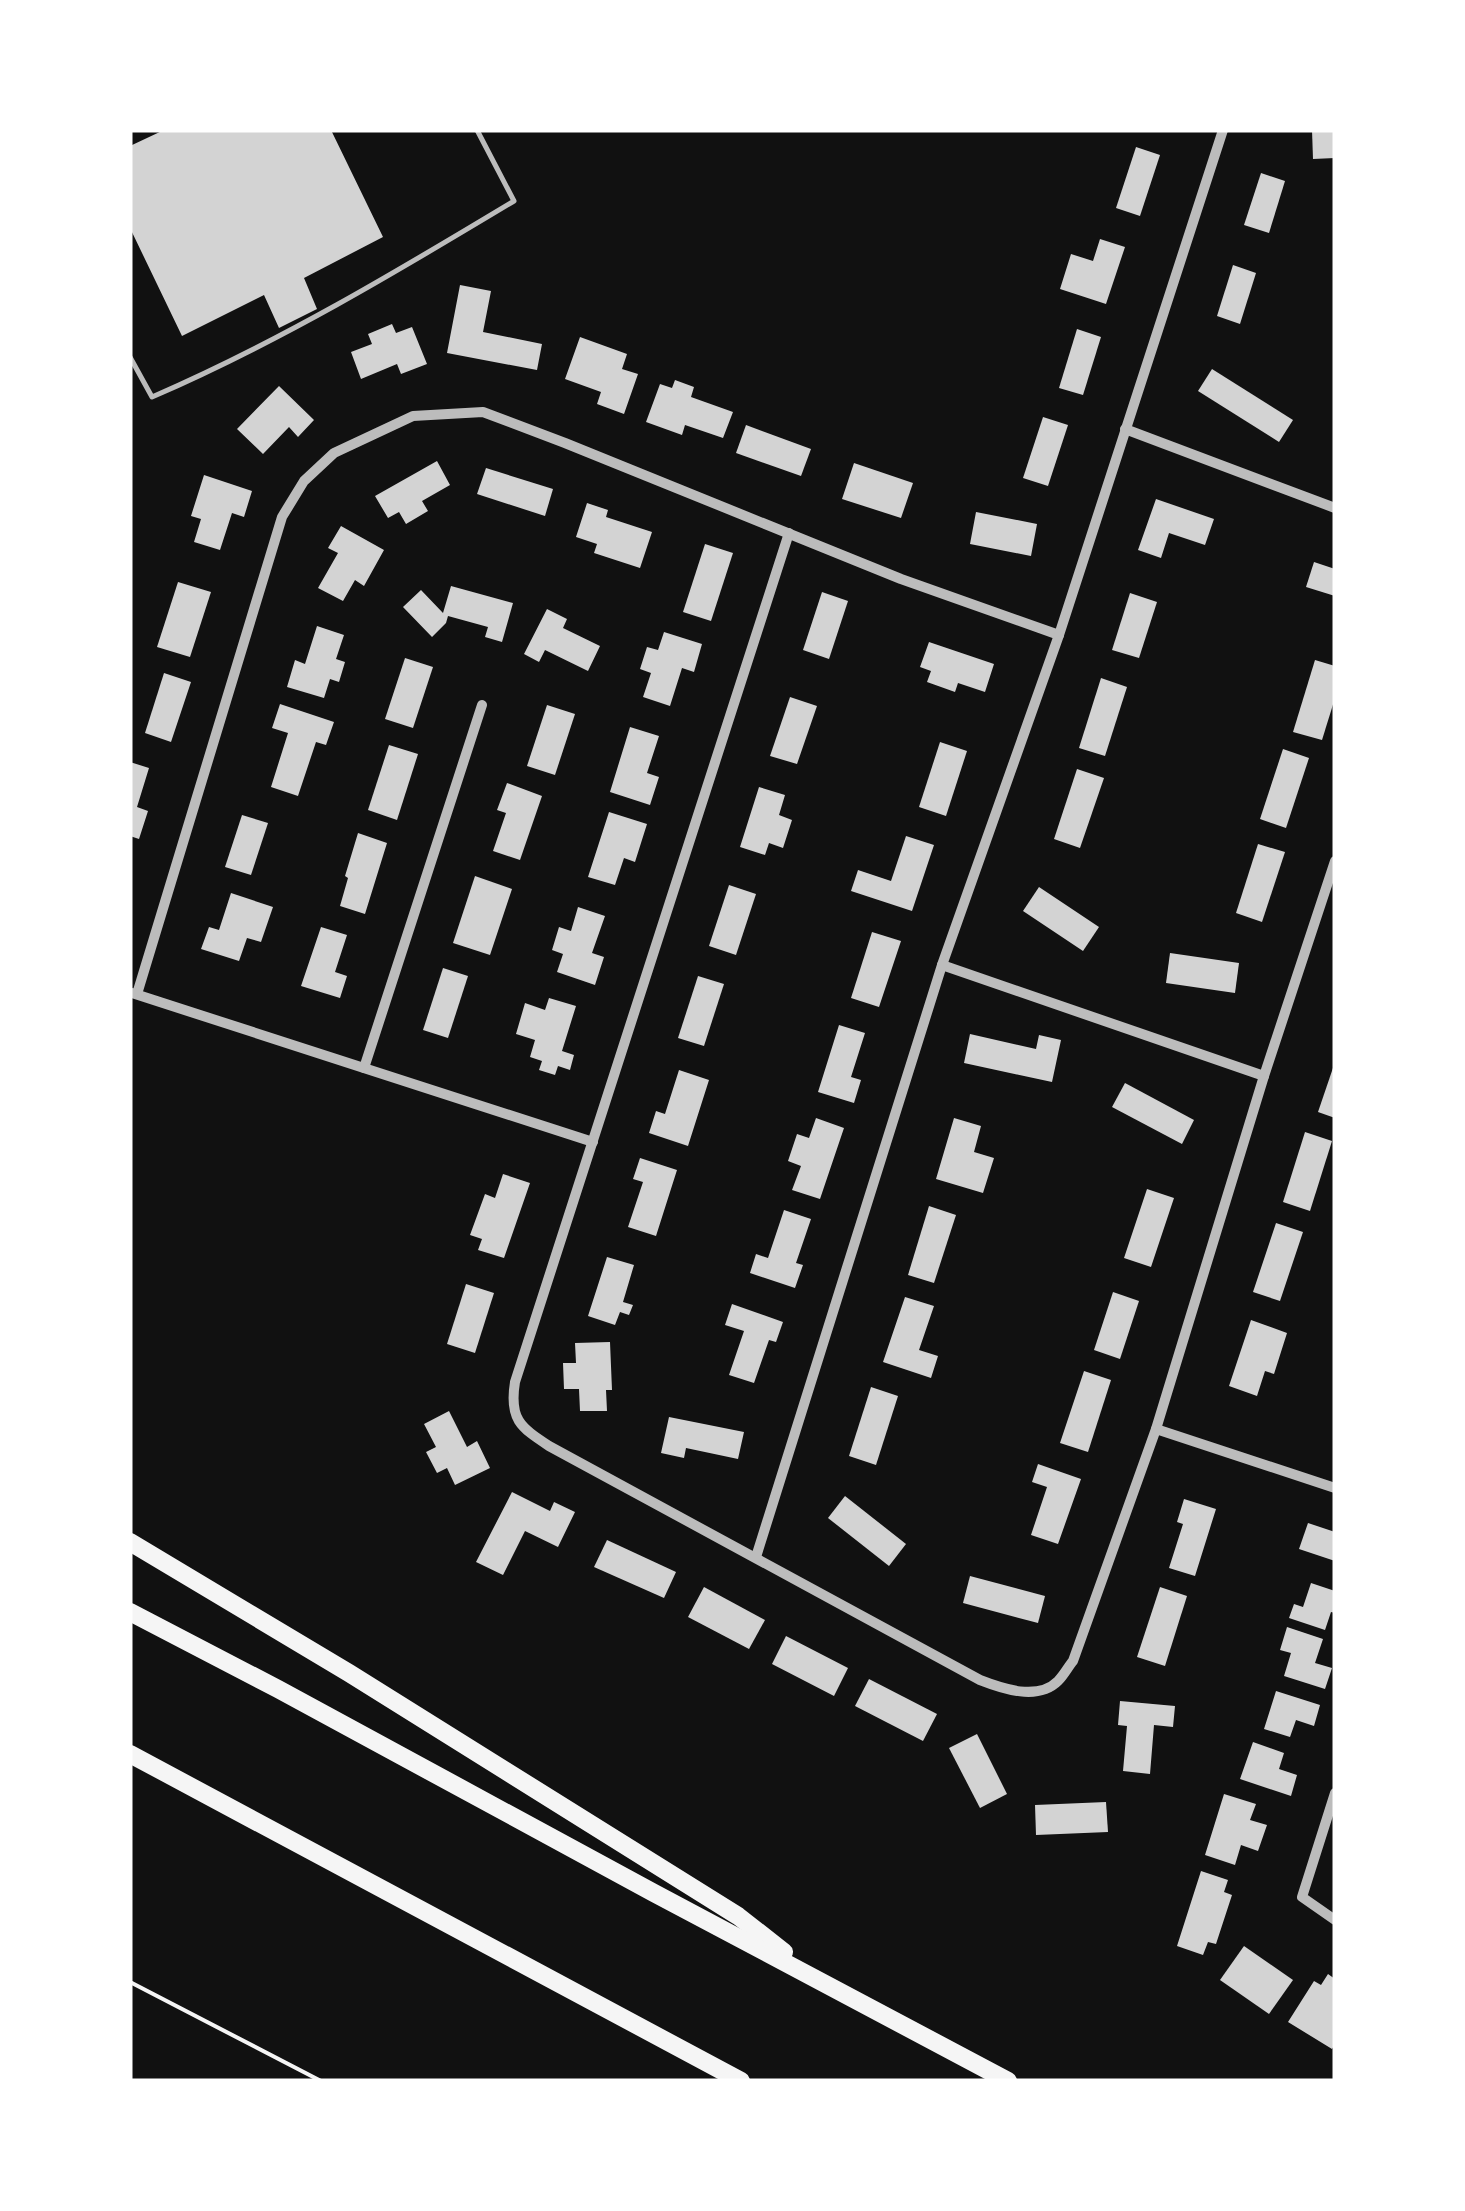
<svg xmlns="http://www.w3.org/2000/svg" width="1465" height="2211" font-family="'DM Sans',sans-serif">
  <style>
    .building { fill: #d3d3d3 }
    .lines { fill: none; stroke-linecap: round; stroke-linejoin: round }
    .path { stroke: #f5f5f5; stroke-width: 4 }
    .service { stroke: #bcbcbc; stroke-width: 5 }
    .minor { stroke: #bcbcbc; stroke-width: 10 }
    .motorway { stroke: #f5f5f5; stroke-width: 18 }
  </style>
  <rect width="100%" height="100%" fill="#111"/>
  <g class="building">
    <path d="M164,130H331L383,237L304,278L317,309L279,328L264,295L182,336L130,228V146Z"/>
    <path d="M1312,130H1335V158L1313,159Z"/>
    <path d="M1136,147L1160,155L1140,216L1116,208Z"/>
    <path d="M1261,173L1285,181L1269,233L1244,225Z"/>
    <path d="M1100,239L1125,247L1106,304L1060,289L1071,254L1093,261Z"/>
    <path d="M1233,265L1256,273L1240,324L1217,316Z"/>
    <path d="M460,285L491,291L483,332L542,344L537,370L447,353Z"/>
    <path d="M392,324L396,333L412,327L427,364L401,374L397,364L361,379L351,352L372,344L368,334Z"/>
    <path d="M1077,329L1101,337L1083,395L1059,388Z"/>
    <path d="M580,337L627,354L622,369L638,374L624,414L597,404L601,392L565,379Z"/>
    <path d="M1212,369L1293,420L1279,442L1198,391Z"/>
    <path d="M675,380L694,387L691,397L733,412L723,438L685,425L682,435L646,422L660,384L672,388Z"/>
    <path d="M279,386L314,420L298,437L289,427L263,454L237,429Z"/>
    <path d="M1043,417L1068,425L1048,486L1023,478Z"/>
    <path d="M746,425L811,449L801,476L736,453Z"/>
    <path d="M437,461L450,485L422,501L428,511L406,524L399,512L388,518L375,496Z"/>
    <path d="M854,463L913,483L901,518L842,499Z"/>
    <path d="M486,468L553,489L545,516L477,494Z"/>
    <path d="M204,475L252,491L244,517L232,513L220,550L194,542L201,519L191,516Z"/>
    <path d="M1156,499L1214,519L1205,545L1169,533L1161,558L1138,550Z"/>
    <path d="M587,503L608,510L606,517L652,532L640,568L594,553L597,544L576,537Z"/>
    <path d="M976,512L1037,524L1031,556L970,544Z"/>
    <path d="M341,526L384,550L364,586L355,580L343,601L318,588L338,553L328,548Z"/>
    <path d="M705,544L733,553L711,621L683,612Z"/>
    <path d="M1314,562L1335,569V596L1306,587Z"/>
    <path d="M178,582L211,592L190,657L157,647Z"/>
    <path d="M451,586L513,603L502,642L485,637L488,627L448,616L446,623L432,637L403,607L421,590L443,613Z"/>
    <path d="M822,592L848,601L829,659L803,650Z"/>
    <path d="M1130,593L1157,602L1139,658L1112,650Z"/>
    <path d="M547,609L567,619L563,628L600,646L588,671L545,650L539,662L524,654Z"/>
    <path d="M317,626L344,635L336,659L345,662L339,682L330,679L324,698L287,687L295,660L305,664Z"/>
    <path d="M664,632L702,644L694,672L682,668L670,706L643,697L651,673L640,669L647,647L658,650Z"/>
    <path d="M929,642L994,664L985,692L958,683L955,692L927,682L931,671L920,667Z"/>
    <path d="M405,658L433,667L413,728L385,719Z"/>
    <path d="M1315,660L1335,666V698L1322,740L1293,732Z"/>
    <path d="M164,673L191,682L171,742L145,733Z"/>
    <path d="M1101,678L1127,687L1105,756L1079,748Z"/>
    <path d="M790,697L817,706L797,764L770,756Z"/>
    <path d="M280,704L334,722L326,745L316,742L298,796L271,787L288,733L272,728Z"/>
    <path d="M547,705L575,714L555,775L527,766Z"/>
    <path d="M630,727L659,736L647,773L659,777L650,805L610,792Z"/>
    <path d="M940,742L967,751L946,816L919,807Z"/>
    <path d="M389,745L418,754L397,820L368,810Z"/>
    <path d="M1283,749L1309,758L1286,828L1260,819Z"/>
    <path d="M130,762L149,768L137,807L148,811L139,839L130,836Z"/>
    <path d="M1077,769L1104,778L1080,848L1054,839Z"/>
    <path d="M507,783L542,796L520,860L493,851L506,813L497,810Z"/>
    <path d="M759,787L785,795L779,815L792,820L783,848L769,843L765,855L740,847Z"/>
    <path d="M609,812L647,824L635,862L624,858L615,885L588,877Z"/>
    <path d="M242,815L268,823L251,875L225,867Z"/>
    <path d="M358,833L387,843L365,914L340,906L348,878L345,876Z"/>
    <path d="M906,836L934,845L912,911L851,891L858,870L891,881Z"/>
    <path d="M1258,844L1285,852L1262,922L1236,913Z"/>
    <path d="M475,876L512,889L490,955L453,943Z"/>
    <path d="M729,885L756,894L736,955L709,946Z"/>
    <path d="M1039,887L1099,927L1083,951L1023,911Z"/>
    <path d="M231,893L273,907L261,942L247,938L239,961L201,949L209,927L219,930Z"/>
    <path d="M578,907L605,916L592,953L604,957L595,985L557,972L563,954L552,950L559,927L571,931Z"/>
    <path d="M321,927L347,935L335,972L347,976L340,998L301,986Z"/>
    <path d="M872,932L901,941L879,1007L851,998Z"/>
    <path d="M1170,953L1239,963L1235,993L1166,983Z"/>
    <path d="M443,968L468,976L448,1038L423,1030Z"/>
    <path d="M698,976L724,984L704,1046L678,1038Z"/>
    <path d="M549,998L576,1006L562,1051L574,1055L570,1070L558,1066L555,1075L539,1070L542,1061L530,1057L535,1040L516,1034L525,1003L545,1010Z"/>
    <path d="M839,1025L865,1033L851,1077L861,1080L854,1103L818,1092Z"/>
    <path d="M970,1034L1036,1049L1039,1035L1061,1040L1052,1082L964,1063Z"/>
    <path d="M1335,1062V1118L1318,1112Z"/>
    <path d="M679,1070L709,1080L688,1146L649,1133L656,1111L665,1114Z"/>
    <path d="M1125,1083L1194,1120L1182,1144L1112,1107Z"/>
    <path d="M816,1118L844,1128L820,1199L792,1190L801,1166L788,1161L797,1134L809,1138Z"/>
    <path d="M954,1118L981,1126L974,1152L994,1158L983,1193L936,1179Z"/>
    <path d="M1305,1132L1332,1141L1310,1211L1283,1202Z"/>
    <path d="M640,1158L677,1170L656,1236L628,1227L643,1182L633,1179Z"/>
    <path d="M503,1174L530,1183L504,1258L478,1250L482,1239L470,1235L485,1194L495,1198Z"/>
    <path d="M1147,1189L1174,1198L1151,1267L1124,1258Z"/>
    <path d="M929,1206L956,1215L934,1283L908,1275Z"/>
    <path d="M784,1210L811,1219L796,1263L803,1265L795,1288L750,1273L756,1254L768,1258Z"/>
    <path d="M1276,1223L1303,1232L1280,1301L1253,1292Z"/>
    <path d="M607,1257L634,1265L623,1302L633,1305L629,1315L620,1312L615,1325L588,1316Z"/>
    <path d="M466,1284L494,1293L475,1353L447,1344Z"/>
    <path d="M1113,1292L1139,1301L1120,1359L1094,1350Z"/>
    <path d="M905,1297L934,1306L919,1350L938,1356L931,1378L883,1362Z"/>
    <path d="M732,1304L783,1322L776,1342L769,1340L754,1383L729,1375L744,1331L725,1325Z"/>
    <path d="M1251,1320L1287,1333L1274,1374L1265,1371L1257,1396L1229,1386Z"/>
    <path d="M610,1342L612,1390H606L607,1411H580L579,1389H564L563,1363H576L575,1343Z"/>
    <path d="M1084,1371L1111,1380L1088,1452L1060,1443Z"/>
    <path d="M871,1387L898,1396L876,1465L849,1456Z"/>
    <path d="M449,1411L467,1447L477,1441L490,1468L455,1485L447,1468L437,1473L426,1452L436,1447L424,1424Z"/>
    <path d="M669,1417L744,1432L738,1459L686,1448L684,1458L661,1453Z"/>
    <path d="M1038,1464L1081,1479L1058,1544L1031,1535L1047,1487L1032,1482Z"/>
    <path d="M512,1492L550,1511L554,1502L575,1512L558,1547L525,1531L503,1575L476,1562Z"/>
    <path d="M845,1496L906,1544L889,1566L828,1518Z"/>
    <path d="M1184,1499L1216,1509L1195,1576L1169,1568L1183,1524L1177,1522Z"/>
    <path d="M1308,1523L1335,1532V1561L1299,1549Z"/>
    <path d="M607,1540L676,1572L664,1598L594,1567Z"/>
    <path d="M970,1576L1045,1596L1038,1623L963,1603Z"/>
    <path d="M1311,1583L1335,1591V1613L1331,1612L1325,1630L1289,1618L1294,1604L1303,1607Z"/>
    <path d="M704,1587L765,1620L749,1649L688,1617Z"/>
    <path d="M1160,1587L1187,1596L1165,1666L1137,1657Z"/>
    <path d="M1287,1627L1323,1639L1315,1663L1332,1668L1325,1689L1284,1676L1291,1653L1280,1650Z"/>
    <path d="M786,1636L848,1668L834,1696L772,1664Z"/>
    <path d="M869,1679L937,1714L923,1741L855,1706Z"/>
    <path d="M1276,1691L1320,1705L1314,1726L1296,1720L1290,1737L1264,1729Z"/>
    <path d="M1120,1701L1175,1706L1173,1727L1154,1725L1150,1774L1123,1771L1127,1726L1118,1725Z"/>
    <path d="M977,1734L1007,1794L980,1808L949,1748Z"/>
    <path d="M1253,1742L1284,1753L1279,1769L1297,1775L1291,1796L1240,1779Z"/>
    <path d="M1224,1794L1256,1804L1250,1820L1267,1825L1258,1851L1241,1845L1235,1865L1205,1855Z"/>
    <path d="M1106,1802L1108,1832L1036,1835L1035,1805Z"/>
    <path d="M1201,1871L1228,1880L1224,1892L1232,1895L1216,1944L1208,1942L1203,1955L1177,1946Z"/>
    <path d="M1244,1946L1293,1980L1269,2014L1220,1980Z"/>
    <path d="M1328,1974L1335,1979V2044L1332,2049L1288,2022L1314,1981L1321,1985Z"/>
  </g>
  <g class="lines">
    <path class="path" d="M130,1982L321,2081"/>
    <path class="service" d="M130,357L152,397C279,342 396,272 514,201L477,130"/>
    <g class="minor">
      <path d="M1125,429L1335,508"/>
      <path d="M789,533L515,1382C509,1419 520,1427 549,1446L980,1680C1003,1689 1038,1701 1058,1681C1064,1675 1068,1667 1073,1661L1156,1429L1264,1076L1335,861"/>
      <path d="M942,965L1264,1076"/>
      <path d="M132,993L593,1142"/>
      <path d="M137,994L282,517L304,481L334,453L413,416L483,412L565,443L901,579L1059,635"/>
      <path d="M364,1068L482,705"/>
      <path d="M1156,1429L1335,1488"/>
      <path d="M756,1557L942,965L1059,635L1223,130"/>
      <path d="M1335,1793L1302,1897L1335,1920"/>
    </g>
    <g class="motorway">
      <path d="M130,1542L349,1673L738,1916L784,1952"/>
      <path d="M130,1612L278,1689L654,1893L1008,2081"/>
      <path d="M130,1754L741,2081"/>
    </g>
  </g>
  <rect width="1465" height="2211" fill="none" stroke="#ffffff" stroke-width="265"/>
</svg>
